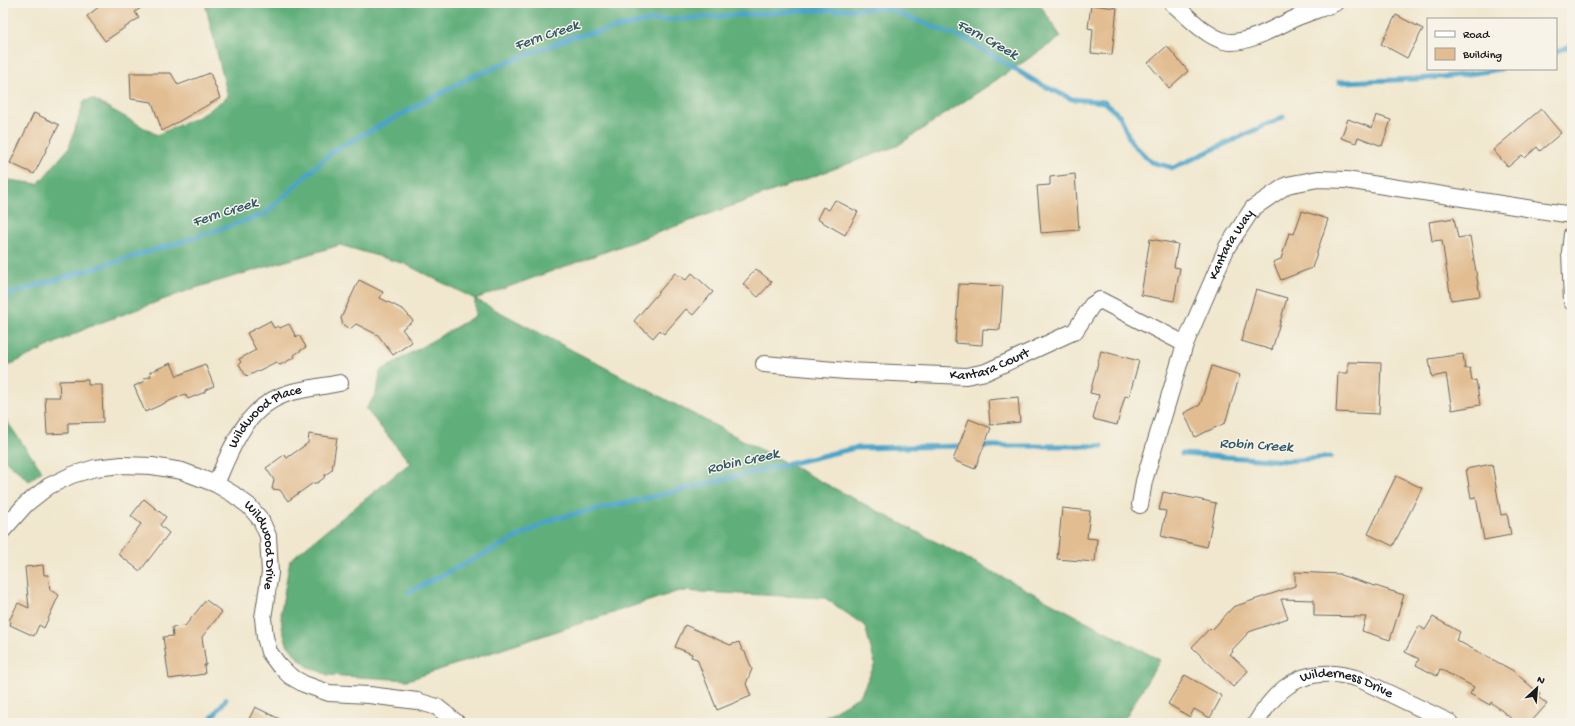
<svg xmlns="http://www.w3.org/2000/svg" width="1575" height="726" font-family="'Gochi Hand',sans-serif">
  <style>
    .forest { fill: #60af7a; stroke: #3e664b }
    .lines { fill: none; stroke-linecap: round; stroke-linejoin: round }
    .stream { stroke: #4ca4c9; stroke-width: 5 }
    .building { fill: #e2bd92 }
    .minor-casing { stroke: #66635a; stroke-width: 18 }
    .minor { stroke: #fff; stroke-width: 16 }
    .labels { text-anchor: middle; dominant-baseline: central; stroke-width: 3; stroke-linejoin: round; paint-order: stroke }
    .street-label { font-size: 14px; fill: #1c1c1c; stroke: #f7f3e8 }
    .water-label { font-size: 15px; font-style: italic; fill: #32596a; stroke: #f7f3e8 }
  </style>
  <rect width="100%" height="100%" fill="#f7f3e8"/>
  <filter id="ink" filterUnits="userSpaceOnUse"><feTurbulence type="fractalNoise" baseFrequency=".025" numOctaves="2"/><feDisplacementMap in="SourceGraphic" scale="8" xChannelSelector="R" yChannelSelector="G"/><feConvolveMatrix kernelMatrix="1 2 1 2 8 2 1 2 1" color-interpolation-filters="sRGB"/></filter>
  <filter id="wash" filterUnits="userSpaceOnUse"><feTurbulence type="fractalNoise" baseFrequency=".012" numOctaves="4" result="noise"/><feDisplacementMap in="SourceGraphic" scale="16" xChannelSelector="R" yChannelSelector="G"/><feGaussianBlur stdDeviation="0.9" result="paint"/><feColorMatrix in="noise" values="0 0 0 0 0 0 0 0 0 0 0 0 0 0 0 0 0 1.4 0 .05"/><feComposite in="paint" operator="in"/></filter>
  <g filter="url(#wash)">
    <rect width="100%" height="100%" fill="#f0e7ce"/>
    <g class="forest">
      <path d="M205,3H1039L1061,37L897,146L475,299L1160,660L1122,723H813L860,696L875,664L865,626L825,598L679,591L408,680L328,675L307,666L297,657L287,644L282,628L281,611L290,560L410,463L366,409C376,395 379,388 380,371L475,316V299L405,264L340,245L195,288L89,327L3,368V177L9,180L38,184L69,148L84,101L93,99L157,135L200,116L228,97Z"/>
      <path d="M3,416L42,471L29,481L3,458Z"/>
    </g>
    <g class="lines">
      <g class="stream">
        <path d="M1556,52L1572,45"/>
        <path d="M1339,82C1393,80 1447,79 1501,69"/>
        <path d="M3,296L187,240L265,214L333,151L469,78L572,37L648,21L797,11L886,8L967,40L1038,83L1072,99L1104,102L1120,116L1131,142L1151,162L1173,168L1283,117"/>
        <path d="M978,446H1102"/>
        <path d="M1182,454L1287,461L1330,457"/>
        <path d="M409,592L553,519L647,498L855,448L964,446"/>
        <path d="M208,723L226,699"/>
      </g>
    </g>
    <g id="blocks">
      <g class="building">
        <path d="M104,3H148L135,12L139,18L105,41L87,16Z"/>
        <path d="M1091,5L1117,8L1112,55L1091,53L1093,29L1088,28Z"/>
        <path d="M1396,15L1423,29L1407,58L1381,44Z"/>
        <path d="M1167,46L1188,71L1169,88L1148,63Z"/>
        <path d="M130,73H171L178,85L210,73L220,98L162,131L152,102L131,99Z"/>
        <path d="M1541,109L1561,133L1540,151L1537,147L1525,158L1522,155L1508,167L1493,150Z"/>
        <path d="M34,113L59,125L34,174L10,163Z"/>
        <path d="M1376,115L1391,120L1382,146L1358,137L1356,143L1341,138L1348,119L1372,128Z"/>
        <path d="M1075,174L1079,230L1041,233L1037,186L1050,185V177Z"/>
        <path d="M835,200L858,212L845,235L817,219L823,207L829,210Z"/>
        <path d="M1302,211L1328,219L1312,268L1281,280L1273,262L1281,259L1289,233L1294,234Z"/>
        <path d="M1454,218L1458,238L1470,236L1480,296L1451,300L1442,240L1432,241L1429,222Z"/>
        <path d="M1150,239L1178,244L1174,267L1180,268L1174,301L1141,295Z"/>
        <path d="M756,269L772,282L758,297L743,284Z"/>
        <path d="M675,273L686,280L692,273L713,292L693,315L686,309L664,334L660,330L653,338L634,321Z"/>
        <path d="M359,280L383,292L380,298L404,310L413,321L402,329L412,342L393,355L378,335L356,324L350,329L343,325L341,318Z"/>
        <path d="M959,284L1003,286L1000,330L983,329L982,345L955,343Z"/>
        <path d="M1256,289L1287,298L1272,350L1241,341Z"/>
        <path d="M270,321L274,328L278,326L280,328L289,324L296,337L299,335L306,347L294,355L295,357L280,365L276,362L248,376L247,375L246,376L239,364L241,362L239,359L256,350L247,333Z"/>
        <path d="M1101,351L1139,361L1129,397L1125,396L1117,425L1093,419L1099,395L1090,393Z"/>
        <path d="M1463,354L1465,369L1470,368L1472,381L1476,380L1480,405L1452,410L1446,374L1432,377L1429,359Z"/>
        <path d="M1348,362L1381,363L1379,414L1336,412L1338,373H1348Z"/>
        <path d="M171,363L177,376L205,364L214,386L205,390V392L188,399L185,394L145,412L134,386L144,382L143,379L151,376L150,372Z"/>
        <path d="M1212,366L1240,375L1225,423L1195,437L1184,413L1200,405Z"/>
        <path d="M88,380V385H102L103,422L68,423V433L47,434L45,397H60L59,381Z"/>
        <path d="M1018,397L1020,422L990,425L988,400Z"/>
        <path d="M969,419L991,428L975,469L953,460Z"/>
        <path d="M309,434L337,438L332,470L325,475L324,478L317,483H313L288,501L280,490L272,489L274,480L266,468L284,455L287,458L308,443Z"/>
        <path d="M1492,464L1501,515L1507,514L1511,535L1484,540L1476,497L1471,498L1466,469Z"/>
        <path d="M1396,476L1422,488L1393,546L1368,534Z"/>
        <path d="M1163,492L1216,503L1207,547L1161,536L1166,511L1159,510Z"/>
        <path d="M144,499L166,517L160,525L169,533L140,571L118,554L141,524L131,516Z"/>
        <path d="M1062,508L1090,511L1087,538L1097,539L1095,562L1057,559Z"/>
        <path d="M43,565L44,575H48L50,590L59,595L44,628L39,625L34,636L10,625L11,622L9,621L18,603L29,608L25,567Z"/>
        <path d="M1295,572L1340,574V575L1404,595L1390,640L1362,631L1366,617L1314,616V600L1281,599L1288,618L1249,632L1232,650L1233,652L1230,654L1248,671L1233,687L1192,647L1210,628L1212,630L1233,607L1295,586Z"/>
        <path d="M206,600L222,612L202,637L206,665H204L205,674L169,679L163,637L173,636L172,627L185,626Z"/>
        <path d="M1433,617L1460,632L1456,640L1512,670L1540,694L1538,697L1547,704L1530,723H1517L1491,702L1490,705L1470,694L1474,687L1440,669L1437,676L1416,665L1419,659L1405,652L1419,626L1425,630Z"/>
        <path d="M685,625L730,645L739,642L742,650L745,652L752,669L746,684L751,696L717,710L697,659L691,657L692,654L675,647Z"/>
        <path d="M1185,675L1222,696L1210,718L1194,709L1190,717L1168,704Z"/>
        <path d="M255,707L288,723H247Z"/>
      </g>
    </g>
  </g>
  <g filter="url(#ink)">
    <use href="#blocks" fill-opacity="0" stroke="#66635a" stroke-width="1"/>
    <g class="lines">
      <defs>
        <g id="minor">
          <path d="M1172,3C1188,16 1204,35 1224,41C1244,47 1279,25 1298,17C1310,12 1323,8 1335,3"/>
          <path d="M1572,234L1570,252L1572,302"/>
          <path id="s1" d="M764,364L846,371L966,376L986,372L1075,331L1092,305L1100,300L1185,344"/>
          <path id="s2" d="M216,484C232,446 247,404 292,392C308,388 324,386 340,383"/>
          <path id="s3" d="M1140,505L1144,481L1185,344L1227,247L1253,208L1287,185L1318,179L1346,180L1572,215"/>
          <path id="s4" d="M3,530L26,504L49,486L72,475L95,468L122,465L152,466L182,471L216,484L233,494L249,506L261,520L268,536L270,573L263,618L265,637L269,652L278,664L290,676L304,684L329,693L369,695L417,701L437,707L457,723"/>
          <path id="s5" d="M1256,723C1280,681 1311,664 1359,679L1451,723"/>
        </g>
      </defs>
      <use href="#minor" class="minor-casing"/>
      <use href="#minor" class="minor"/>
    </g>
  </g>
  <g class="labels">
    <g class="street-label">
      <text stroke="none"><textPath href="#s3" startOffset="277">Kantara Way</textPath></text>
      <text stroke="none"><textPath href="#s1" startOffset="228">Kantara Court</textPath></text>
      <text stroke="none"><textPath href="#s2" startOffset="87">Wildwood Place</textPath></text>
      <text stroke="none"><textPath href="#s4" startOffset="320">Wildwood Drive</textPath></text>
      <text stroke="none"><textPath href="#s5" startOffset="112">Wilderness Drive</textPath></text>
    </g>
    <g class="water-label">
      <text transform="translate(547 36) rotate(-19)">Fern Creek</text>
      <text transform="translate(987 40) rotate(29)">Fern Creek</text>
      <text transform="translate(225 213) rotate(-18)">Fern Creek</text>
      <text transform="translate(1256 446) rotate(3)">Robin Creek</text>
      <text transform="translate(743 462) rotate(-13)">Robin Creek</text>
    </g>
  </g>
  <rect width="1575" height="726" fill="none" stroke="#f7f3e8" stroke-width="16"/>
  <rect x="1427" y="18" width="130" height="52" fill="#f7f3e8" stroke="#9f9d96"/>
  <rect x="1435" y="31" width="20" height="6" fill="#ffffff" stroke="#9f9d96"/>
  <text x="1463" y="38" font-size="12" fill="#1c1c1c">Road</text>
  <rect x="1435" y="48" width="20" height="12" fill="#e2bd92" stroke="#9f9d96"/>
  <text x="1463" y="58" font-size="12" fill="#1c1c1c">Building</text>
  <g transform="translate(1537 688) rotate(26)" stroke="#f7f3e8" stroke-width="3" paint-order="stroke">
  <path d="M0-3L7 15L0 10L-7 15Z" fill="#1c1c1c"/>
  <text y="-6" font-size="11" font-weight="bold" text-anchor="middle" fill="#1c1c1c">N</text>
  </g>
</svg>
